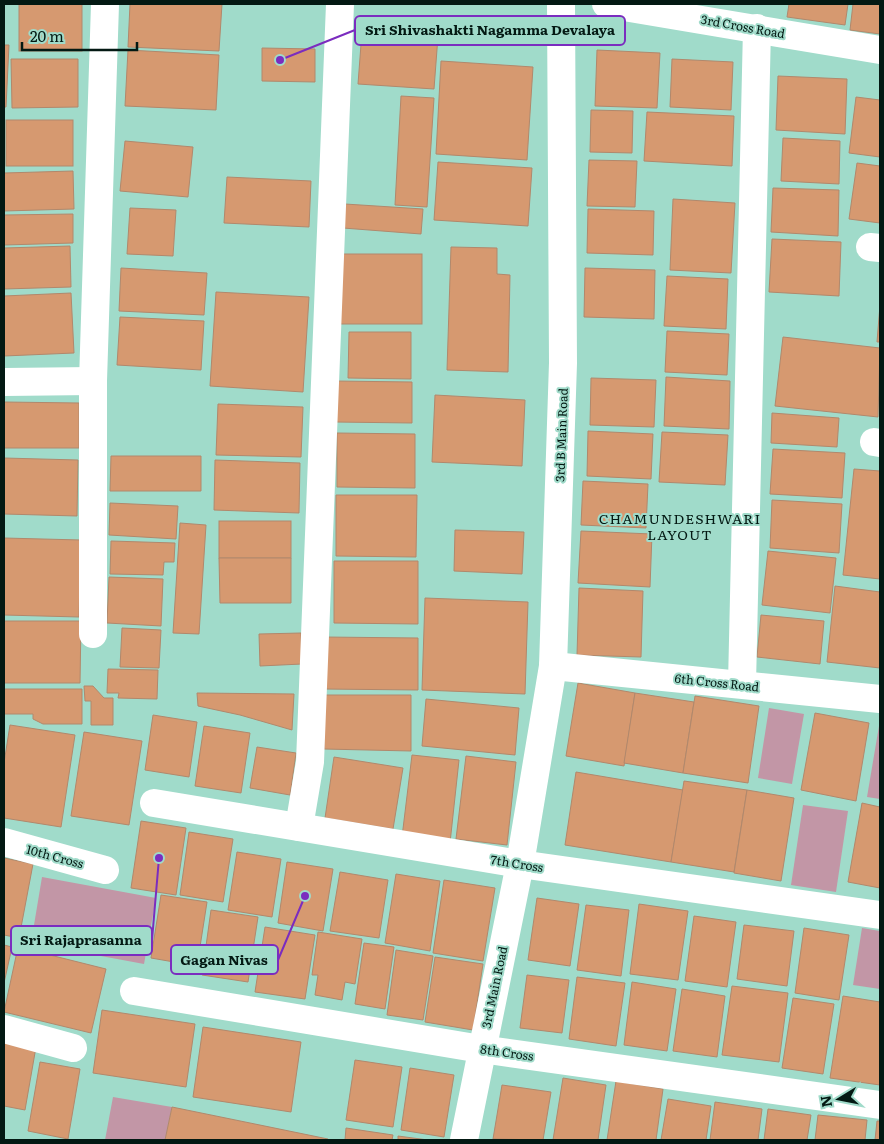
<svg xmlns="http://www.w3.org/2000/svg" width="884" height="1144" font-family="Literata,serif">
  <style>
    .green { fill: #c296a6 }
    .building { fill: #d69970; stroke: #b1886c }
    .lines { fill: none; stroke-linecap: round; stroke-linejoin: round }
    .minor { stroke: #fff; stroke-width: 28 }
    .labels { text-anchor: middle; dominant-baseline: central; stroke-width: 4; stroke-linejoin: round; paint-order: stroke }
    .street-label { font-size: 12px; fill: #031913; stroke: #a0dbca }
    .neighbourhood-label { font-size: 14px; letter-spacing: 1px; fill: #031913; stroke: #a0dbca }
    .leader { fill: none; stroke: #7b2cbf; stroke-width: 2 }
    .callout-dot { fill: #7b2cbf; stroke: #a0dbca; stroke-width: 2 }
    .callout { fill: #a0dbca; stroke: #7b2cbf; stroke-width: 2 }
    .callout-label { font-size: 14px; text-anchor: middle; font-weight: bold; fill: #031913 }
  </style>
  <rect width="100%" height="100%" fill="#a0dbca"/>
  <g class="green">
    <path d="M769,708L804,714L792,784L758,778Z"/>
    <path d="M880,720V799L867,797Z"/>
    <path d="M803,805L848,811L836,892L791,885Z"/>
    <path d="M42,877L156,898L144,964L31,943Z"/>
    <path d="M862,928L880,931V989L853,985Z"/>
    <path d="M113,1097L172,1107L165,1140H105Z"/>
  </g>
  <g class="building">
    <rect x="19" y="4" width="63" height="47"/>
    <path d="M130,4H222L219,51L128,47Z"/>
    <path d="M789,4H848L845,25L787,17Z"/>
    <path d="M853,4H880V34L850,30Z"/>
    <path d="M363,18L439,23L434,89L358,84Z"/>
    <path d="M4,45H9L6,107H4Z"/>
    <path d="M262,48L315,49V82L262,81Z"/>
    <path d="M128,50L219,55L216,110L125,106Z"/>
    <path d="M597,50L660,53L657,108L595,106Z"/>
    <path d="M11,59H78V107L12,108Z"/>
    <path d="M672,59L733,62L731,110L670,107Z"/>
    <path d="M441,61L533,67L527,160L436,154Z"/>
    <path d="M778,76L847,79L845,134L776,130Z"/>
    <path d="M401,96L434,98L427,207L395,205Z"/>
    <path d="M856,97L880,100V157L849,153Z"/>
    <path d="M591,110L633,111L632,153L590,152Z"/>
    <path d="M647,112L734,116L732,166L644,161Z"/>
    <rect x="6" y="120" width="67" height="46"/>
    <path d="M783,138L840,141L839,184L781,181Z"/>
    <path d="M125,141L193,147L188,197L120,191Z"/>
    <path d="M589,160L637,161L635,207L587,206Z"/>
    <path d="M438,162L532,168L528,226L434,220Z"/>
    <path d="M857,163L880,166V223L849,219Z"/>
    <path d="M73,171L74,209L4,211V173Z"/>
    <path d="M227,177L311,181L309,227L224,223Z"/>
    <path d="M773,188L839,190L838,236L771,232Z"/>
    <path d="M673,199L735,203L731,273L670,270Z"/>
    <path d="M345,204L423,209L421,234L343,228Z"/>
    <path d="M130,208L176,210L173,256L127,254Z"/>
    <path d="M588,209L654,211L653,255L587,253Z"/>
    <path d="M73,214V243L4,245V215Z"/>
    <path d="M772,239L841,242L839,296L769,292Z"/>
    <path d="M70,246L71,287L4,289V248Z"/>
    <path d="M451,247L497,248V274L510,275L508,372L447,370Z"/>
    <rect x="337" y="254" width="85" height="70"/>
    <path d="M121,268L207,273L204,315L119,311Z"/>
    <path d="M585,268L655,270L654,319L584,317Z"/>
    <path d="M667,276L728,279L726,329L664,326Z"/>
    <path d="M216,292L309,297L303,392L210,386Z"/>
    <path d="M71,293L74,353L4,356V296Z"/>
    <path d="M880,305V342H877Z"/>
    <path d="M120,317L204,321L201,370L117,365Z"/>
    <path d="M667,331L729,334L727,375L665,372Z"/>
    <path d="M349,332H411V379L348,378Z"/>
    <path d="M783,337L880,348L878,417L775,406Z"/>
    <path d="M666,377L730,381L729,429L664,426Z"/>
    <path d="M591,378L656,380L654,427L590,425Z"/>
    <path d="M335,381L412,382V423L335,422Z"/>
    <path d="M435,395L525,400L522,466L432,462Z"/>
    <path d="M4,402L79,403V448H4Z"/>
    <path d="M218,404L303,407L301,457L216,455Z"/>
    <path d="M772,413L839,418L837,447L771,443Z"/>
    <path d="M588,431L653,434L651,479L587,476Z"/>
    <path d="M662,432L728,435L725,485L659,482Z"/>
    <path d="M337,433L415,434V488L337,487Z"/>
    <path d="M773,449L845,453L842,498L770,494Z"/>
    <path d="M111,456H201V491H110Z"/>
    <path d="M4,458L78,460L77,516L4,514Z"/>
    <path d="M215,460L300,463L299,513L214,510Z"/>
    <path d="M854,469L880,471V579L843,575Z"/>
    <path d="M583,481L648,484L646,528L581,525Z"/>
    <path d="M336,495H417L416,557L336,556Z"/>
    <path d="M772,500L842,504L839,553L770,548Z"/>
    <path d="M110,503L178,506L176,539L109,535Z"/>
    <rect x="219" y="521" width="72" height="37"/>
    <path d="M180,523L206,525L199,634L173,633Z"/>
    <path d="M455,530L524,532L522,574L454,571Z"/>
    <path d="M581,531L652,534L650,587L578,583Z"/>
    <path d="M4,538L81,540L79,617L4,615Z"/>
    <path d="M111,541L175,543L174,562H164L163,575L110,574Z"/>
    <path d="M768,551L836,558L830,613L762,605Z"/>
    <path d="M219,558H291V603H220Z"/>
    <path d="M334,561H418V624L334,623Z"/>
    <path d="M109,577L163,579L161,626L107,623Z"/>
    <path d="M835,586L880,592V668L827,662Z"/>
    <path d="M579,588L643,591L641,657L577,655Z"/>
    <path d="M425,598L528,602L525,694L422,690Z"/>
    <path d="M761,615L824,621L820,664L757,657Z"/>
    <path d="M4,621H81L80,683H4Z"/>
    <path d="M122,628L161,630L159,668L120,667Z"/>
    <path d="M301,633L302,664L260,666L259,634Z"/>
    <path d="M324,637L418,638V690L323,689Z"/>
    <path d="M108,669L158,670L157,699L118,698L119,693H107Z"/>
    <path d="M578,683L635,693L624,766L566,756Z"/>
    <path d="M84,686H93L104,698H113V725H91V701H85Z"/>
    <path d="M4,689H82V724H43L33,719V714H4Z"/>
    <path d="M197,693L294,694L292,730L240,715L198,706Z"/>
    <path d="M635,693L694,702L683,773L624,763Z"/>
    <path d="M324,695H411V751L324,749Z"/>
    <path d="M695,696L759,706L748,783L683,773Z"/>
    <path d="M426,699L519,708L515,755L422,746Z"/>
    <path d="M815,713L869,723L856,801L801,790Z"/>
    <path d="M153,715L197,722L189,777L145,770Z"/>
    <path d="M10,725L75,735L61,827L4,818V763Z"/>
    <path d="M204,726L250,733L241,793L195,786Z"/>
    <path d="M84,732L142,741L129,825L71,816Z"/>
    <path d="M257,747L296,753L290,795L250,788Z"/>
    <path d="M412,755L459,760L450,843L402,837Z"/>
    <path d="M466,756L516,762L507,845L456,839Z"/>
    <path d="M334,757L403,768L393,829L325,818Z"/>
    <path d="M576,772L683,790L671,862L565,845Z"/>
    <path d="M684,781L747,790L734,872L671,862Z"/>
    <path d="M747,790L794,798L781,881L734,873Z"/>
    <path d="M862,803L880,807V888L848,882Z"/>
    <path d="M141,821L186,828L176,895L131,888Z"/>
    <path d="M189,832L233,839L223,902L180,895Z"/>
    <path d="M237,852L281,859L272,917L228,910Z"/>
    <path d="M4,858L33,864L19,938L4,935Z"/>
    <path d="M287,862L333,869L323,931L278,923Z"/>
    <path d="M340,872L388,880L379,938L330,931Z"/>
    <path d="M396,874L440,881L430,951L385,943Z"/>
    <path d="M444,880L495,888L483,961L433,953Z"/>
    <path d="M161,895L207,902L197,966L151,958Z"/>
    <path d="M537,898L579,904L570,966L528,960Z"/>
    <path d="M639,904L688,911L678,980L630,974Z"/>
    <path d="M586,905L629,910L621,976L577,970Z"/>
    <path d="M211,910L258,917L248,982L202,975Z"/>
    <path d="M694,916L736,922L727,987L685,981Z"/>
    <path d="M744,925L794,931L787,986L737,979Z"/>
    <path d="M265,927L315,935L305,999L255,992Z"/>
    <path d="M804,928L849,935L839,1000L795,993Z"/>
    <path d="M318,932L362,939L355,984L345,982L342,1000L315,995L318,975H312Z"/>
    <path d="M364,943L394,947L385,1009L355,1004Z"/>
    <path d="M4,945L12,947L4,983Z"/>
    <path d="M18,947L106,969L91,1033L4,1012Z"/>
    <path d="M396,950L433,956L423,1020L387,1015Z"/>
    <path d="M435,957L483,964L473,1030L425,1022Z"/>
    <path d="M527,975L569,980L562,1033L520,1028Z"/>
    <path d="M577,977L625,983L616,1046L569,1039Z"/>
    <path d="M632,982L676,989L667,1051L624,1045Z"/>
    <path d="M732,986L788,993L779,1062L722,1055Z"/>
    <path d="M682,989L725,996L717,1057L673,1051Z"/>
    <path d="M843,996L880,1002V1085L830,1078Z"/>
    <path d="M793,998L834,1004L823,1074L782,1068Z"/>
    <path d="M102,1010L195,1024L186,1087L93,1073Z"/>
    <path d="M203,1027L301,1042L291,1112L193,1097Z"/>
    <path d="M4,1042L36,1047L25,1110L4,1106Z"/>
    <path d="M355,1060L402,1067L393,1127L346,1120Z"/>
    <path d="M40,1062L80,1069L68,1139L28,1131Z"/>
    <path d="M410,1068L454,1075L444,1137L401,1130Z"/>
    <path d="M563,1078L606,1085L598,1140H553Z"/>
    <path d="M616,1081L663,1089L656,1140H607Z"/>
    <path d="M502,1085L551,1092L543,1140L493,1139Z"/>
    <path d="M668,1099L711,1106L706,1140H661Z"/>
    <path d="M715,1102L762,1109L758,1140H710Z"/>
    <path d="M172,1107L328,1139V1140H165Z"/>
    <path d="M768,1109L811,1115L807,1140H764Z"/>
    <path d="M818,1115L867,1120L865,1140H815Z"/>
    <path d="M877,1121H880V1140H875Z"/>
    <path d="M346,1128L393,1135L392,1140H345Z"/>
    <path d="M398,1136L428,1140H398Z"/>
  </g>
  <g class="lines">
    <g class="minor">
      <path d="M606,4L880,50"/>
      <path d="M870,247L880,248"/>
      <path d="M4,382L93,381"/>
      <path d="M874,442L880,443"/>
      <path d="M93,634V381L105,4"/>
      <path d="M553,666L880,699"/>
      <path d="M742,684L757,28"/>
      <path d="M154,803L520,864L880,915"/>
      <path d="M299,827L310,762L340,4"/>
      <path d="M4,842L105,870"/>
      <path d="M134,991L481,1049L880,1105"/>
      <path d="M4,1029L73,1048"/>
      <path d="M464,1140L520,864L553,666L563,363L561,4"/>
    </g>
  </g>
  <g class="labels">
    <g class="street-label">
      <text transform="translate(743 26) rotate(10)">3rd Cross Road</text>
      <text transform="translate(561 435) rotate(-88)">3rd B Main Road</text>
      <text transform="translate(717 682) rotate(6)">6th Cross Road</text>
      <text transform="translate(55 856) rotate(15)">10th Cross</text>
      <text transform="translate(517 863) rotate(9)">7th Cross</text>
      <text transform="translate(494 987) rotate(-78)">3rd Main Road</text>
      <text transform="translate(507 1052) rotate(8)">8th Cross</text>
    </g>
    <g class="neighbourhood-label">
      <text x="680" y="518">CHAMUNDESHWARI<tspan x="680" dy="16">LAYOUT</tspan></text>
    </g>
  </g>
  <path class="leader" d="M280 60L355 30M159 858L152 940M305 896L278 960"/>
  <g class="callout-dot">
    <circle cx="280" cy="60" r="5"/>
    <circle cx="159" cy="858" r="5"/>
    <circle cx="305" cy="896" r="5"/>
  </g>
  <g class="callout">
    <rect x="355" y="16" width="270" height="29" rx="5"/>
    <rect x="11" y="926" width="141" height="29" rx="5"/>
    <rect x="171" y="945" width="107" height="29" rx="5"/>
  </g>
  <g class="callout-label">
    <text x="490" y="35">Sri Shivashakti Nagamma Devalaya</text>
    <text x="81" y="945">Sri Rajaprasanna</text>
    <text x="224" y="965">Gagan Nivas</text>
  </g>
  <rect width="884" height="1144" fill="none" stroke="#031913" stroke-width="10"/>
  <g transform="translate(839 1099) rotate(260)" stroke="#a0dbca" stroke-width="4" paint-order="stroke">
  <path d="M0-4L9 19L0 12L-9 19Z" fill="#031913"/>
  <text y="-8" font-size="14" font-weight="bold" text-anchor="middle" fill="#031913">N</text>
  </g>
  <path d="M22 42v8h115v-8" fill="none" stroke="#031913" stroke-width="2.5"/>
  <text x="30" y="42" font-size="15" fill="#031913" stroke="#a0dbca" stroke-width="4" paint-order="stroke">20 m</text>
</svg>
